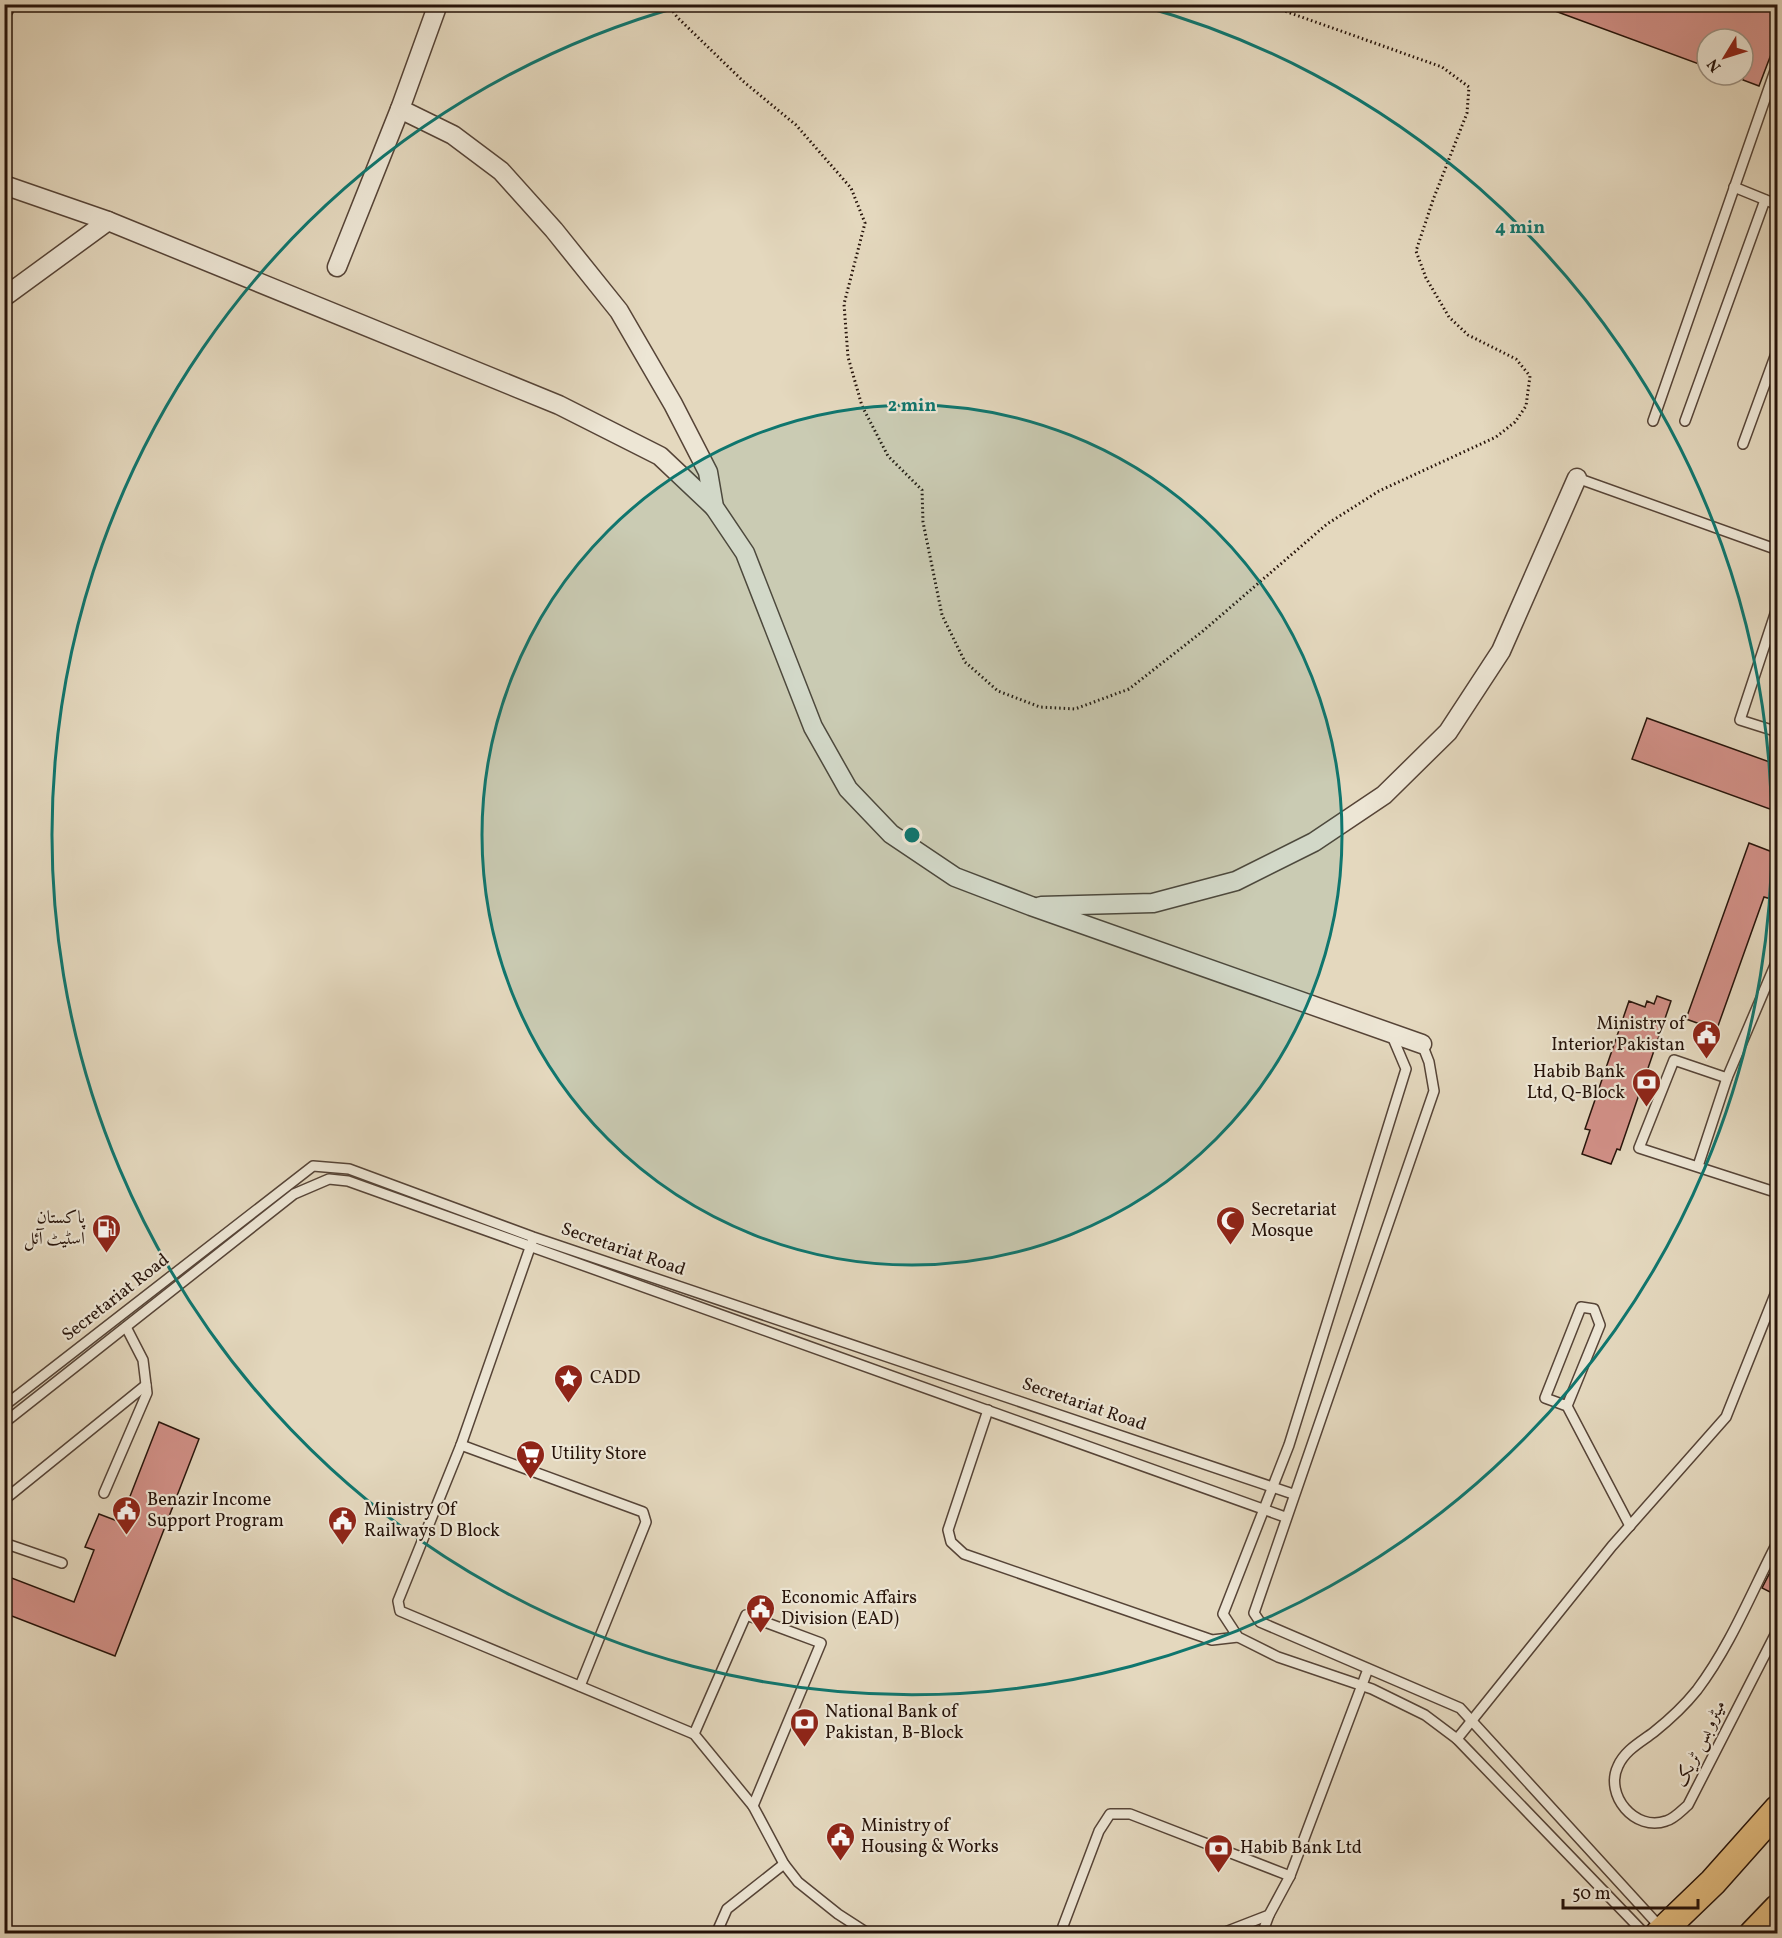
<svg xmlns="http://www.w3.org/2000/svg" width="1782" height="1938" font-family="Vollkorn,Amiri,serif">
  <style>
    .building { fill: #d39189; stroke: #26130a; stroke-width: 1.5 }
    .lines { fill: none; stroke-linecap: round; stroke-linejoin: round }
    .service-casing { stroke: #564437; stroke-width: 12 }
    .minor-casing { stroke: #564437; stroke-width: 21 }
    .primary-casing { stroke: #26130a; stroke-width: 30 }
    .path { stroke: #26130a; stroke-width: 3; stroke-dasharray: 1.5 3; stroke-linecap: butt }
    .service { stroke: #ede6d5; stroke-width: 9 }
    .minor { stroke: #ede6d5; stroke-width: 18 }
    .primary { stroke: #e2bc7f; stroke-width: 27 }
    .ring { fill: none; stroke: #0f766e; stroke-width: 3 }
    .labels { text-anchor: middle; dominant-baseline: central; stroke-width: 4.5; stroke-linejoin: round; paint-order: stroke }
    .poi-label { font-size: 18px; fill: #26130a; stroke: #ede6d5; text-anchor: start }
    .street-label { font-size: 18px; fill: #26130a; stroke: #ede6d5 }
    .centre { fill: #0f766e; stroke: #ede6d5; stroke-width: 3 }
    .ring-label { font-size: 18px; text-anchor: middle; font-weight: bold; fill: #0f766e; stroke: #ede6d5; stroke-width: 4.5; stroke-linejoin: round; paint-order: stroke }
  </style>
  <rect width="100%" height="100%" fill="#e4d8be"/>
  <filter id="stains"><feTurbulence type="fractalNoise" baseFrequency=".00333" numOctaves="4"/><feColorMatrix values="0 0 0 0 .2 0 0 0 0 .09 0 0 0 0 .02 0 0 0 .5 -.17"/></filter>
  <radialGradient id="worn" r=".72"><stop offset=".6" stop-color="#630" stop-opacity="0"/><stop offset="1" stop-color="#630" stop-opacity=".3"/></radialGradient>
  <g class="building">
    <path d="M1536,4H1778V36L1759,86L1743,80V39H1707V67Z"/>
    <path d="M1647,718L1778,765V812L1632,759Z"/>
    <path d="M1749,843L1775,853L1773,859L1778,861V901L1764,897L1713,1040L1696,1034L1700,1024L1686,1019Z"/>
    <path d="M1657,996L1671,1001L1620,1150L1617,1149L1611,1164L1582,1154L1590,1130L1585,1129L1629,1001L1645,1007L1647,1001L1654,1004Z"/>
    <path d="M159,1422L199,1439L115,1656L4,1613V1575L74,1602L94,1550L85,1547L99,1514L120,1522Z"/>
    <path d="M1778,1557V1596L1762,1588Z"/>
  </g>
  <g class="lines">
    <defs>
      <g id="service">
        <path d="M1734,187L1778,205"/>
        <path d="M1653,421L1778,62"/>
        <path d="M1685,421L1765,200"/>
        <path d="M1743,444L1778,348"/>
        <path d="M1577,478L1778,550"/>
        <path d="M1778,605L1740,720L1778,732"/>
        <path d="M1778,958L1727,1078L1674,1060L1639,1148L1778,1193"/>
        <path d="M1392,1036L1406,1069L1289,1445L1223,1614L1238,1637L1278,1657L1372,1689L1425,1715L1457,1739L1645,1934"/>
        <path d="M1422,1044L1429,1062L1434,1091L1254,1613L1260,1622L1460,1708L1662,1929"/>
        <path d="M1698,1166L1727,1078"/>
        <path d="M532,1242L461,1445L398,1601L400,1611L694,1734L753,1806L784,1864L798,1882L838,1914L869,1934"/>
        <path d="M4,1406L313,1166L349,1169L533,1237L1293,1494"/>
        <path d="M1567,1406L1545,1398L1581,1307L1594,1309L1600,1325L1567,1406L1630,1526"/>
        <path d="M988,1410L948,1530L951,1542L964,1554L1212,1640L1238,1637"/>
        <path d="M4,1423L294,1194L329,1179L348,1181L1285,1517"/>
        <path d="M461,1445L643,1512L646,1522L580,1686"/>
        <path d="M104,1493L147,1393L143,1360L126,1327"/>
        <path d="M4,1500L146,1385"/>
        <path d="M1778,1541C1752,1591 1731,1645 1697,1690C1685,1705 1669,1720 1654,1732C1641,1742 1625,1750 1618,1766C1604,1795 1635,1832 1666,1821C1674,1819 1682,1810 1688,1805L1778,1629"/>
        <path d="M4,1543L62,1563"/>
        <path d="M694,1734L746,1615L821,1643L753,1806"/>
        <path d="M1457,1739L1612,1546L1726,1417L1778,1287"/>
        <path d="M716,1934L727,1909L784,1864"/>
        <path d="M1060,1934L1099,1831L1110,1814H1130L1290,1876"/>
        <path d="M1220,1934L1269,1915L1290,1876L1368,1669"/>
        <path d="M1262,1934L1269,1915"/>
      </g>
      <g id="minor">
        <path d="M438,4L400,109L453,135L501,171L554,230L619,311L673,404L708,472L714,507L745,553L813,727L848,789L891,834L955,877L1031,906L1422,1044"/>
        <path d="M4,9L6,4"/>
        <path d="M4,185L108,221"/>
        <path d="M337,267L400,109"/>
        <path d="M4,297L108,221L559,405L660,456L714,507"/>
        <path d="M1041,906L1153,903L1236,881L1314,842L1384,795L1448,732L1501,651L1577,478"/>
      </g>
      <g id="primary">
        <path d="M1659,1934L1713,1882L1778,1809"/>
        <path d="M1753,1934L1778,1908"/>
      </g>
    </defs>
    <use href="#service" class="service-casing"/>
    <use href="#minor" class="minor-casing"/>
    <use href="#primary" class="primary-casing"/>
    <path class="path" d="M668,4L677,17L744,82L796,125L851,188L865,223L844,304L848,357L862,406L888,456L922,490L923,522L942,615L965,662L998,691L1040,707L1075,709L1129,689L1203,631L1327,524L1379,491L1496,437L1515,422L1526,406L1530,376L1516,359L1468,335L1449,317L1426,278L1416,251L1433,200L1467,113L1469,87L1442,67L1265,4"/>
    <use href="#service" class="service"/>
    <use href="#minor" class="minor"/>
    <use href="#primary" class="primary"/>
  </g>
  <circle cx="912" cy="835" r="430" fill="#0f766e" fill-opacity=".12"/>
  <g class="ring">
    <circle cx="912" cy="835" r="430"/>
    <path d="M1142 6A860 860 0 1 1 682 6"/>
  </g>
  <defs>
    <symbol id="civic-pin" viewBox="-11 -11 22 30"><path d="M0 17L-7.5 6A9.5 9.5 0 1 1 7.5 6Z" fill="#8f2418" stroke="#ede6d5"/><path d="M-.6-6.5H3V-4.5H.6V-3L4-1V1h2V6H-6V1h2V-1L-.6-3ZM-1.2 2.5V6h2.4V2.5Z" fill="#fff"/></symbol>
    <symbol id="bank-pin" viewBox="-11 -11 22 30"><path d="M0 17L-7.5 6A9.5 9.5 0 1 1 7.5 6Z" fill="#8f2418" stroke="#ede6d5"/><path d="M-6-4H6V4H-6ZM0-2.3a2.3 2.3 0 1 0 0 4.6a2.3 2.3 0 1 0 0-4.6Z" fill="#fff"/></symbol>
    <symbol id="mosque-pin" viewBox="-11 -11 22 30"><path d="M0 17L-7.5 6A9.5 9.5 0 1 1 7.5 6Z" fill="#8f2418" stroke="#ede6d5"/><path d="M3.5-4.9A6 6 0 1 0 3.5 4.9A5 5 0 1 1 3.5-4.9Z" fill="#fff"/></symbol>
    <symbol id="fuel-pin" viewBox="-11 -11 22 30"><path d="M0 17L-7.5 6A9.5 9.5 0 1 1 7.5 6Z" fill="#8f2418" stroke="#ede6d5"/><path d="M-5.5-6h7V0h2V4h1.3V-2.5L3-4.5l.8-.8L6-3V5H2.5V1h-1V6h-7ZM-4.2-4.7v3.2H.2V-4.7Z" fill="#fff"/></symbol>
    <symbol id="sight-pin" viewBox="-11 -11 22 30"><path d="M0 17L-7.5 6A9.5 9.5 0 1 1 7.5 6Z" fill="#8f2418" stroke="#ede6d5"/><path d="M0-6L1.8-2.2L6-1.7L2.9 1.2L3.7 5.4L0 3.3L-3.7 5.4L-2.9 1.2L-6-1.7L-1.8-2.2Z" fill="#fff"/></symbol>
    <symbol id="supermarket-pin" viewBox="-11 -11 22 30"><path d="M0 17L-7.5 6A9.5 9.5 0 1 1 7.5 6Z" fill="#8f2418" stroke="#ede6d5"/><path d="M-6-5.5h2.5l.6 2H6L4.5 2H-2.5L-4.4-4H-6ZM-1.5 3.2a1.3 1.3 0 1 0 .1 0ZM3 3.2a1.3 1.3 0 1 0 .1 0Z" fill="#fff"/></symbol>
  </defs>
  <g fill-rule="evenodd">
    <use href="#civic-pin" x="1690" y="1018" width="33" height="45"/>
    <use href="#bank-pin" x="1630" y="1066" width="33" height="45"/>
    <use href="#mosque-pin" x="1214" y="1204" width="33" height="45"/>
    <use href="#fuel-pin" x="90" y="1212" width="33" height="45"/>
    <use href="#sight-pin" x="552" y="1362" width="33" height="45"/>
    <use href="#supermarket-pin" x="514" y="1438" width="33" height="45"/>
    <use href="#civic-pin" x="110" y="1494" width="33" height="45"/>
    <use href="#civic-pin" x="326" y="1504" width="33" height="45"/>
    <use href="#civic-pin" x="744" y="1592" width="33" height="45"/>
    <use href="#bank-pin" x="788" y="1706" width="33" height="45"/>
    <use href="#civic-pin" x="824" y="1820" width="33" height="45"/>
    <use href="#bank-pin" x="1202" y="1832" width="33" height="45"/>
  </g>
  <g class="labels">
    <g class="poi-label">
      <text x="1685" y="1024" text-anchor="end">Ministry of<tspan x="1685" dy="21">Interior Pakistan</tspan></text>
      <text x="1625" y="1072" text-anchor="end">Habib Bank<tspan x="1625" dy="21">Ltd, Q-Block</tspan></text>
      <text x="1251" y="1210">Secretariat<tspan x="1251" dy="21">Mosque</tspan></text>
      <text x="85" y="1218" text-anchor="end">پاکستان<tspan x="85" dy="21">اسٹیٹ آئل</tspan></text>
      <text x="590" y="1378">CADD</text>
      <text x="551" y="1454">Utility Store</text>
      <text x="147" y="1500">Benazir Income<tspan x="147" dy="21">Support Program</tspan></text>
      <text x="364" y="1510">Ministry Of<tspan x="364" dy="21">Railways D Block</tspan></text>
      <text x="781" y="1598">Economic Affairs<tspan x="781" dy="21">Division (EAD)</tspan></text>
      <text x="825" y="1712">National Bank of<tspan x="825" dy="21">Pakistan, B-Block</tspan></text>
      <text x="861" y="1826">Ministry of<tspan x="861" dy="21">Housing &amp; Works</tspan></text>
      <text x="1240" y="1848">Habib Bank Ltd</text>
    </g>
    <g class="street-label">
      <text transform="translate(623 1250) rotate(19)">Secretariat Road</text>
      <text transform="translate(116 1298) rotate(-38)">Secretariat Road</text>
      <text transform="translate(1084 1405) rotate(19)">Secretariat Road</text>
      <text transform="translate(1701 1744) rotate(-64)">میٹرو بس ٹریک</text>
    </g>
  </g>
  <circle cx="912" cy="835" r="9" class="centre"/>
  <g class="ring-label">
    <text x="1520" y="233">4 min</text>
    <text x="912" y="411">2 min</text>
  </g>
  <rect width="1782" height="1938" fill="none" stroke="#e4d8be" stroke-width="24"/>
  <rect x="6" y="6" width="1770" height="1926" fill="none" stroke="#26130a" stroke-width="3"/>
  <rect x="12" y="12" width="1758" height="1914" fill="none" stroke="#26130a" stroke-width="1.5"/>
  <g transform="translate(1725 57) rotate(232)"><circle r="28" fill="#ede6d5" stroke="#9d9284" stroke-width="1.5"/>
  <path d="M0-4.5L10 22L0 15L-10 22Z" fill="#8f2418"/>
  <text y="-9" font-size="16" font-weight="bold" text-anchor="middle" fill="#26130a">N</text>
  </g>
  <path d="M1563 1899v9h135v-9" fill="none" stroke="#26130a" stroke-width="3"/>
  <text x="1572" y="1899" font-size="18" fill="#26130a" stroke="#ede6d5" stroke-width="4.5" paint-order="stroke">50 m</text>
  <rect width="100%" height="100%" filter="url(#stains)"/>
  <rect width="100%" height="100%" fill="url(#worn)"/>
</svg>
